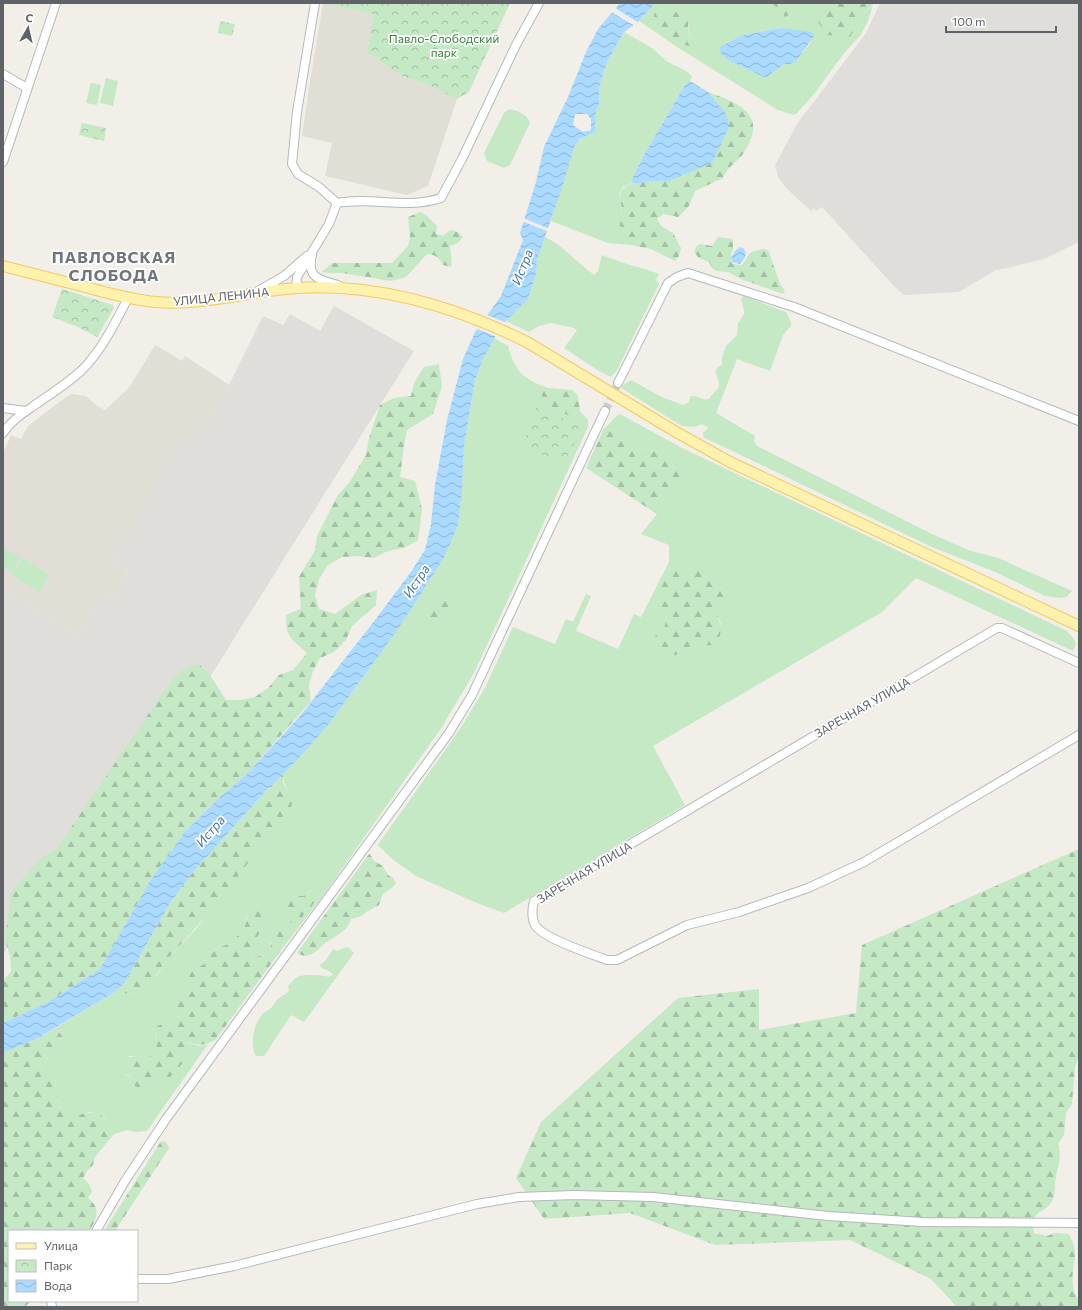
<svg xmlns="http://www.w3.org/2000/svg" width="1082" height="1310" font-family="Commissioner,sans-serif">
  <style>
    .industrial { fill: #e0deda }
    .education { fill: #e1ded6 }
    .grass { fill: #c5e8c5; fill-rule: evenodd }
    .forest { fill: url(#forest-firs) }
    .park { fill: url(#park-crowns) }
    .water { fill: url(#water-waves); fill-rule: evenodd }
    .pier { fill: #f1efe8 }
    .lines { fill: none; stroke-linecap: round; stroke-linejoin: round }
    .minor-tunnel { stroke: #ccccc8; stroke-width: 8; stroke-dasharray: 8 4; stroke-linecap: butt }
    .minor-casing { stroke: #b5b8bc; stroke-width: 10 }
    .major-casing { stroke: #f2c960; stroke-width: 12 }
    .minor { stroke: #fff; stroke-width: 8 }
    .major { stroke: #fff2af; stroke-width: 10 }
    .labels { text-anchor: middle; dominant-baseline: central; stroke-width: 3.5; stroke-linejoin: round; paint-order: stroke }
    .park-label { font-size: 12px; fill: #348238; stroke: #fff }
    .street-label { font-size: 12px; fill: #5f6368; stroke: #fff }
    .water-label { font-size: 13px; font-style: italic; fill: #4174aa; stroke: #fff }
    .district-label { font-size: 16px; font-weight: bold; letter-spacing: 1px; fill: #70757a; stroke: #fff }
  </style>
  <defs>
    <pattern id="forest-firs" width="22" height="20" patternUnits="userSpaceOnUse"><rect width="22" height="20" fill="#c5e8c5"/><path d="M5 1l3.5 6h-7zM16 11l3.5 6h-7z" fill="#a3c0a4"/></pattern>
    <pattern id="park-crowns" width="20" height="18" patternUnits="userSpaceOnUse"><rect width="20" height="18" fill="#c5e8c5"/><path d="M2 6a3 3 0 1 1 6 0M12 15a3 3 0 1 1 6 0" fill="none" stroke="#a3c0a4"/></pattern>
    <pattern id="water-waves" width="16" height="10" patternUnits="userSpaceOnUse"><rect width="16" height="10" fill="#aadaff"/><path d="M0 5q4-4 8 0t8 0" fill="none" stroke="#8eb4d2"/></pattern>
  </defs>
  <rect width="100%" height="100%" fill="#f1efe8"/>
  <g class="industrial">
    <path d="M880,3H1079V242L1044,259L1007,268L996,270L959,292L904,295L893,285L822,207L816,211L814,208L811,211L787,189L778,177L775,165L797,124L866,33Z"/>
    <path d="M334,306L414,351L128,808L3,953V591L79,636L104,594L113,599L128,572L127,569L112,560L183,437L194,443L229,385L263,316L283,325L290,314L320,331Z"/>
  </g>
  <g class="education">
    <path d="M323,3L373,14L367,53L402,76L430,86L457,99L428,186L407,195L325,176L332,143L302,136L312,69Z"/>
    <path d="M155,345L182,361L185,356L229,385L194,443L183,438L112,560L127,569L128,572L113,599L104,594L79,636L3,591V454L11,435L21,439L28,426L66,397L72,394L86,396L96,405L105,410L129,388Z"/>
  </g>
  <g class="grass">
    <path d="M655,3H770L775,6L785,17L791,14L795,3H825L826,7L850,37L862,16L873,5L868,21L860,36L845,52L814,94L797,113L794,115L778,110L677,47L639,21ZM690,21C687,29 688,32 693,39L684,45C673,42 663,37 654,30ZM781,28L811,42L797,60L792,64H784L767,77L743,35Z"/>
    <path d="M624,32L652,48L666,61L686,71L692,76L690,81L685,85L644,155L632,179V183L623,187L619,194L622,210L620,226L631,245L608,243L551,221L575,145L580,139L595,132L596,111L599,104V88L607,62Z"/>
    <path d="M106,78L118,81L113,106L100,103Z"/>
    <path d="M91,83L101,85L97,105L86,103Z"/>
    <path d="M509,109C517,110 528,115 530,123L510,165L504,168L487,161L484,153L504,113Z"/>
    <path d="M545,237C564,246 577,263 594,275L598,271L602,255C621,263 640,267 659,274L656,280L659,284L617,370L611,377L599,371L564,348L577,330L574,328L551,323L539,326L529,332L506,321L528,299L536,274L537,260Z"/>
    <path d="M743,296L786,312L791,322V326L783,335L770,371L737,359L716,413L755,436L754,441L757,446L932,534L968,550L998,558L1072,591L1066,597L1060,598L1045,596L993,571L934,548L703,437V433L708,428L702,424L695,427L682,426L621,388L623,385L631,380L662,397L683,405L688,403L691,396C698,395 703,401 709,399C711,395 718,390 719,386C720,381 715,376 716,369L722,364V357L726,346L737,335L738,323L744,314V310L741,299Z"/>
    <path d="M494,338L508,346C515,372 523,379 548,388L542,392L544,402L571,417L580,411L588,420V427L474,673L453,708L442,727L361,842L322,897L282,949L285,940L270,942V950L264,955L256,957L250,953C253,936 266,932 267,913L247,916L244,931L232,940L226,945L212,951L207,956L204,964L191,972L185,986L175,998L179,1014L178,1021L172,1025L164,1024L155,1034C158,1043 157,1048 153,1056L146,1058L129,1056L126,1074L142,1089L156,1082L164,1081L185,1042L200,1046L208,1044L147,1131L136,1132L127,1130L114,1134L105,1118C101,1116 95,1113 91,1112C86,1112 81,1117 76,1116C58,1116 54,1089 56,1076L47,1068L45,1061L54,1048L61,1044L62,1036L56,1028L110,995L140,992L157,975L170,956L196,929L292,804C290,792 283,786 283,774L329,724L362,679L416,602L445,556L458,525L462,491L464,448L475,380L483,359ZM449,593L450,607L445,612L438,625L441,599ZM316,887L311,907L305,911L302,919L295,897L303,896Z"/>
    <path d="M620,414L682,448L1067,631C1073,638 1079,642 1073,651L916,578L882,612L653,746L685,805L504,913L477,903L416,876L392,859L378,845L462,726L486,686L513,627L555,644L566,619L573,622L586,594L591,596L576,631L618,649L634,614L641,617L669,562V545L641,534L657,514L658,503L663,493L672,485L683,483C676,472 671,461 663,451L640,449C630,433 621,433 604,428C611,424 613,417 620,414ZM713,585L723,590V605L717,614L721,624L715,645C700,646 688,645 676,655L650,642L665,626L666,615Z"/>
    <path d="M3,547L21,558L12,572L3,567Z"/>
    <path d="M23,558L50,575L39,592L12,575Z"/>
    <path d="M348,947L354,953L304,1022L291,1015L264,1056H256C250,1045 253,1026 261,1016C263,1012 268,1011 271,1008C273,1006 274,1003 276,1001C280,996 285,996 289,991L288,986C291,983 294,979 297,977C303,974 322,975 329,977L333,974C329,970 324,970 319,966L327,959L333,949L337,951L343,948Z"/>
  </g>
  <g class="forest">
    <path d="M770,3H795L791,14L785,17L775,6Z"/>
    <path d="M825,3H874L862,16L850,37L827,35L814,16L826,7Z"/>
    <path d="M664,10L686,14C693,22 687,22 688,30C689,34 691,36 693,39L692,46C677,45 665,39 654,30V14L656,11Z"/>
    <path d="M708,92C741,104 769,115 743,154C736,163 727,167 723,178L695,191L689,206L678,217L663,214L657,219L661,226L673,233L681,248L679,256L675,261L651,249L631,245C627,240 622,232 620,226C619,222 622,216 622,211C622,206 620,201 620,196C620,179 656,181 668,181L724,111Z"/>
    <path d="M420,212L426,215L437,226L436,234L443,236L450,230L458,232L463,237L458,243L450,246C450,254 453,260 451,267L443,265C439,257 436,255 427,254L406,277L399,279L391,281L343,273H330L322,272L332,263H392L408,246L410,236L408,217Z"/>
    <path d="M718,237L733,239V250L731,254V262L733,264L742,265C750,255 747,252 759,250C764,249 765,248 769,252L780,284L785,291L783,294L741,279L728,272L716,271L713,269L709,262L699,258L694,252L697,246L700,244L712,246Z"/>
    <path d="M439,364L442,386L433,414L407,430L404,445L400,477L415,481L422,509L418,540L404,548L388,551L373,558L358,556L342,557L328,565L319,579L315,595L319,609L335,614L361,595L377,590L376,605L352,626L346,640L334,652L320,658L313,671L309,685L311,701L247,774L220,797L184,833L150,881L100,969L48,1002L3,1023V980L11,972L10,956L5,940L11,893L21,880L43,857L57,848L173,678L184,669L199,664L210,675L226,700H240L255,697L268,688L279,675L293,670L307,653C291,638 286,639 286,615L301,609L299,577L315,550L317,536L338,495L349,483L366,455L369,438L380,405L394,398L411,396L415,381L424,367Z"/>
    <path d="M548,388L572,390L578,396L580,411L571,417L544,402L541,392Z"/>
    <path d="M604,428C622,433 630,433 640,449L663,451L670,459L674,469L685,472L684,483C665,487 659,495 657,514L586,468Z"/>
    <path d="M677,570L699,571L709,575L713,585L723,590L731,597L723,605L717,614C722,628 723,632 715,645C700,646 688,645 676,655L654,652L650,642L665,626L666,615L658,607C658,588 661,581 677,570Z"/>
    <path d="M449,593L452,599L450,607L445,612L438,625L432,629L428,618L441,599Z"/>
    <path d="M283,774V783L291,797L292,804L290,811L274,828L218,903L170,956L147,988L140,992L110,995L124,984L170,903L193,872L265,792Z"/>
    <path d="M1079,849V1056L1075,1067L1072,1104L1066,1113L1064,1135L1058,1144C1062,1160 1058,1163 1056,1177C1054,1184 1056,1193 1053,1199C1046,1216 1029,1207 1034,1233L1046,1236L1056,1233L1068,1234C1082,1254 1070,1265 1073,1286C1074,1294 1079,1298 1079,1307H957L931,1279L850,1240L715,1245L630,1213L544,1219L516,1178L541,1122L678,998L759,989V1030L856,1013L862,945Z"/>
    <path d="M369,854L371,855L373,860L383,866L388,875L393,878L396,883L393,887L383,894L379,905L366,912L362,916L351,919C348,932 333,937 324,944C319,948 316,953 309,955C304,957 301,955 297,953Z"/>
    <path d="M316,887L321,889L316,900L311,907L305,911L302,919L297,924L286,921L289,902L295,896H303Z"/>
    <path d="M261,910L267,914C266,932 253,936 250,953L256,957L264,955L270,950L272,935L277,930L284,933L285,940L282,949L216,1039C203,1047 199,1045 186,1042L182,1064L170,1077L164,1081L156,1082L142,1089L135,1086C131,1074 123,1074 122,1059C132,1055 142,1059 153,1056C160,1044 154,1038 157,1026C165,1023 171,1025 178,1021L179,1014L175,998L185,986L191,972L204,964L207,956L212,951L226,945L232,940L244,931C247,918 246,912 261,910Z"/>
    <path d="M56,1028L62,1036L61,1044L54,1048L45,1061L47,1068L52,1069L56,1076C54,1087 57,1097 61,1108L70,1109L71,1115C79,1117 82,1113 89,1113C103,1111 109,1124 114,1134L95,1157L93,1165L87,1171L83,1178L89,1184L92,1192L88,1198C102,1209 96,1218 90,1231H9V1301H32L24,1307H3V1053L38,1038Z"/>
    <path d="M161,1141L166,1142L169,1148L115,1231H104Z"/>
  </g>
  <g class="park">
    <path d="M323,3H510L469,92L457,99L430,86L402,76L367,53L373,14Z"/>
    <path d="M220,21L235,24L232,36L218,33Z"/>
    <path d="M82,123L106,128L104,141L79,135Z"/>
    <path d="M62,289L113,305L114,308L97,337L78,327L52,317Z"/>
    <path d="M537,406L582,428L563,465L529,448L525,430Z"/>
  </g>
  <g class="water">
    <path d="M620,3H655L639,21L624,32L607,62L599,88V104L596,111L595,132L580,139L575,145L562,188L537,260L536,274L528,299L502,325L483,359L475,380L464,447L462,491L458,525L445,556L416,602L388,643L329,724L296,761L265,792L193,872L170,903L124,984L110,995L38,1038L3,1053V1023L48,1002L100,969L150,881L184,833L220,797L247,774L300,716L375,620L411,572L425,550L431,524L435,485L447,420L463,359L475,332L501,296L523,240L520,233L536,182L544,147L568,97L586,52L598,29ZM575,114H587L591,119V130L583,132L573,125Z"/>
    <path d="M781,28L812,32L814,36L797,60L792,64H784L767,77H764L728,60L720,52V47L743,35Z"/>
    <path d="M690,81L708,92L724,111L728,119L729,127L712,163L668,181H650L642,183H632V179L644,155L685,85Z"/>
    <path d="M740,247L743,248C749,254 744,259 740,264L732,262L731,258L735,251Z"/>
  </g>
  <g class="pier">
    <path d="M615,8L639,23L635,26L611,12Z"/>
    <path d="M523,218L550,229L549,232L522,221Z"/>
    <path d="M485,314L507,323L497,337L475,328Z"/>
  </g>
  <g class="lines">
    <path class="minor-tunnel" d="M605,411L618,383"/>
    <defs>
      <g id="minor">
        <path d="M315,3L297,112L292,164L298,174L319,187L337,203"/>
        <path d="M3,74L27,88"/>
        <path d="M3,162L56,3"/>
        <path d="M337,203C373,196 404,210 441,198L462,159L516,45L539,3"/>
        <path d="M312,255C306,278 320,280 338,285"/>
        <path d="M296,288L297,277L329,224L337,203"/>
        <path d="M258,291L284,276L307,256"/>
        <path d="M618,383L668,283L677,277L688,273L794,307L1079,421"/>
        <path d="M3,408L26,411"/>
        <path d="M3,433C10,422 21,414 32,407C49,395 67,384 82,370C102,350 115,323 128,298"/>
        <path d="M1079,663L1002,628H997L534,901C532,909 531,917 535,925C542,938 591,954 607,960H617L687,925L739,912L808,888L864,862L1079,735"/>
        <path d="M96,1231L125,1181L166,1119L449,733L472,695L605,411"/>
        <path d="M137,1279H168L234,1266L477,1204L519,1197L574,1195L653,1197L828,1216L923,1222L1079,1223"/>
        <path d="M51,1301L52,1307"/>
      </g>
      <path id="major" d="M3,266C30,273 58,280 85,287C108,293 132,300 156,302C203,306 250,291 297,288C377,283 456,307 527,342L676,432L730,462L1079,626"/>
    </defs>
    <use href="#minor" class="minor-casing"/>
    <use href="#major" class="major-casing"/>
    <use href="#minor" class="minor"/>
    <use href="#major" class="major"/>
  </g>
  <g class="labels">
    <g class="park-label">
      <text x="444" y="38">Павло-Слободский<tspan x="444" dy="14">парк</tspan></text>
    </g>
    <g class="street-label">
      <text transform="translate(221 296) rotate(-6)">УЛИЦА ЛЕНИНА</text>
      <text transform="translate(862 707) rotate(-30)">ЗАРЕЧНАЯ УЛИЦА</text>
      <text transform="translate(584 872) rotate(-31)">ЗАРЕЧНАЯ УЛИЦА</text>
    </g>
    <g class="water-label">
      <text transform="translate(522 267) rotate(-68)">Истра</text>
      <text transform="translate(416 581) rotate(-56)">Истра</text>
      <text transform="translate(210 831) rotate(-49)">Истра</text>
    </g>
    <g class="district-label">
      <text x="114" y="256">ПАВЛОВСКАЯ<tspan x="114" dy="18">СЛОБОДА</tspan></text>
    </g>
  </g>
  <rect width="1082" height="1310" fill="none" stroke="#5f6368" stroke-width="8"/>
  <rect x="8" y="1230" width="130" height="72" fill="#ffffff" stroke="#bfc1c3"/>
  <rect x="16" y="1243" width="20" height="6" fill="#fff2af" stroke="#bfc1c3"/>
  <text x="44" y="1250" font-size="12" fill="#5f6368">Улица</text>
  <rect x="16" y="1260" width="20" height="12" fill="url(#park-crowns)" stroke="#bfc1c3"/>
  <text x="44" y="1270" font-size="12" fill="#5f6368">Парк</text>
  <rect x="16" y="1280" width="20" height="12" fill="url(#water-waves)" stroke="#bfc1c3"/>
  <text x="44" y="1290" font-size="12" fill="#5f6368">Вода</text>
  <g transform="translate(28 28) rotate(8)" stroke="#ffffff" stroke-width="3" paint-order="stroke">
  <path d="M0-3L7 15L0 10L-7 15Z" fill="#5f6368"/>
  <text y="-6" font-size="11" font-weight="bold" text-anchor="middle" fill="#5f6368">С</text>
  </g>
  <path d="M946 26v6h110v-6" fill="none" stroke="#5f6368" stroke-width="2"/>
  <text x="952" y="26" font-size="12" fill="#5f6368" stroke="#ffffff" stroke-width="3" paint-order="stroke">100 m</text>
</svg>
